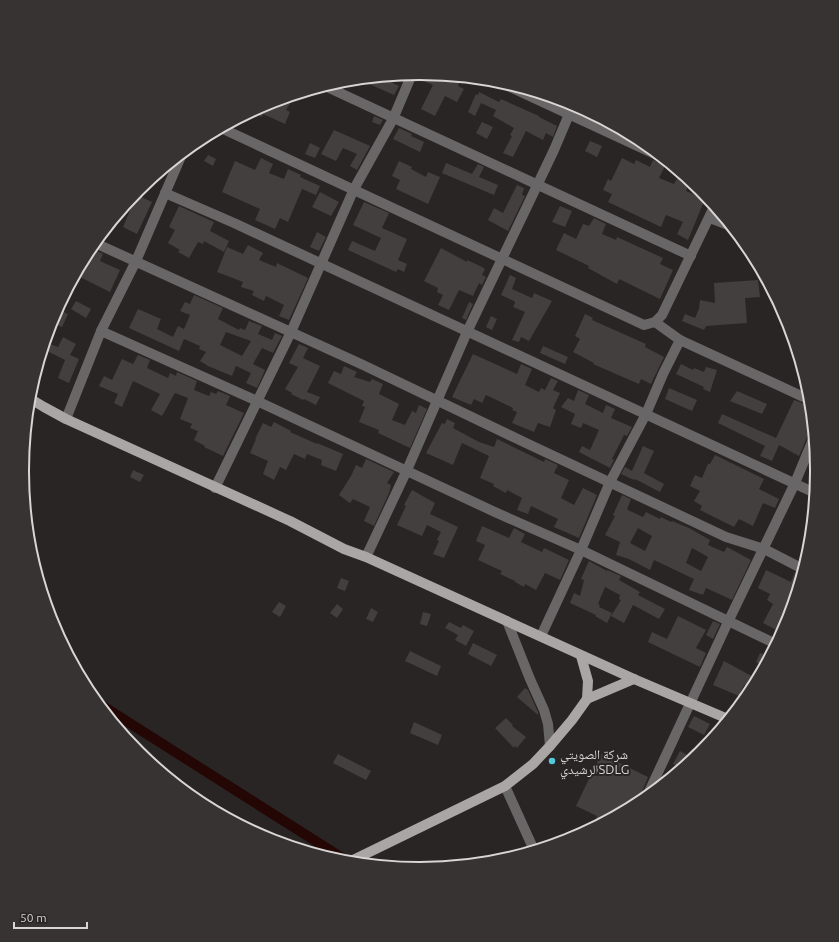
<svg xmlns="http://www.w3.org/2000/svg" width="839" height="942" font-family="Ubuntu,'Noto Naskh Arabic',sans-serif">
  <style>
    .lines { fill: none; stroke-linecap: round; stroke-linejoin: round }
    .canal { stroke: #240705; stroke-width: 10 }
    .building { fill: #433f3e; fill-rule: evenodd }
    .minor { stroke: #686666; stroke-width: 10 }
    .major { stroke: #aaa6a5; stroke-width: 10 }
    .poi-dot { fill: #53cadc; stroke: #292524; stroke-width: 1.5 }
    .labels { text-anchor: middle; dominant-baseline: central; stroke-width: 4; stroke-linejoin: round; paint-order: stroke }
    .poi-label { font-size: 13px; fill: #d8d5d5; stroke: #292524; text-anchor: start }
    .rim { fill: none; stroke: #d8d5d5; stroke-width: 2 }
  </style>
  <rect width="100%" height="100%" fill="#292524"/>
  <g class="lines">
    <path class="canal" d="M98,703L347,861"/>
  </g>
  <g class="building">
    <path d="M427,74L461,78L458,86L464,89L457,102L445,96L435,116L421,109L433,85L424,81Z"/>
    <path d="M381,77L399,86L394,95L369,84L372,78Z"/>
    <path d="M479,92L499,102L501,99L539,116V117L557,126L553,137L546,133L543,140L526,131L513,157L503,153L512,136L510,135L514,128L493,116L496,110L481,103L475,116L468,112L476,94L478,95Z"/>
    <path d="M295,95L286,110L290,112L285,124L263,114L262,117L252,112L268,104Z"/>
    <path d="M374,116L383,120L380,125L372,122Z"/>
    <path d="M482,122L493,127L487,139L476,133Z"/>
    <path d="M399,128L412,134L411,136L424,142L420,152L393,139Z"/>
    <path d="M334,130L370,146L357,170L350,166L357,154L343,148L336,161L321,154Z"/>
    <path d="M590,141L602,146L597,157L585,151Z"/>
    <path d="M310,143L320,148L315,158L305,154Z"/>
    <path d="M208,155L216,159L213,166L204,161Z"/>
    <path d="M261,158L273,164L269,173L284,179L288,169L301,175L300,177L320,186L316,195L302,189L288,222L280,218L275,229L255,220L260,209L222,192L235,161L255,170Z"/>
    <path d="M622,158L634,164L636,160L650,167L653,160L665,166L659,178L674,184L680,173L690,181L686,191L705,199L688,240L677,234L683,222L666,215L661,227L608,202L612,194L603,190L608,179L611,181Z"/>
    <path d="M399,161L412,167L411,169L426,177L428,172L440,177L428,204L396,189L400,180L392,176Z"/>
    <path d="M446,163L472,174L478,164L484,167L479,177L498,185L494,195L442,173Z"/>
    <path d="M517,185L524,188L522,195L525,196L508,231L488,220L494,208L503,213Z"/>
    <path d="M320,192L339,202L331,216L312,207Z"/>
    <path d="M135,194L152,202L137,234L123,227L132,206L127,204Z"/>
    <path d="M364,202L389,213L382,228L407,239L398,260L407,264L404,272L398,269L396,272L348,250L352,241L375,251L381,238L353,225Z"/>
    <path d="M179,206L214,222L210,231L229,241L224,252L204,241L203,244L198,242L189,258L178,252L180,250L168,243L175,230L169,227Z"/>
    <path d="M560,206L572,211L565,227L552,222Z"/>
    <path d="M594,218L606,224L602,234L616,240L617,237L663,258L660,264L673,270L660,299L619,279L617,284L588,268L589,266L556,250L564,233L576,239L583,224L589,226Z"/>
    <path d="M317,232L326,237L319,251L310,247Z"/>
    <path d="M248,245L263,253L259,260L276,267L277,263L308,278L289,320L279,316L284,305L266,296L264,301L252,295L254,291L241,287L243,282L217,272L227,247L243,254Z"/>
    <path d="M91,248L103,254L100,261L120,270L110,292L76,275L85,258L86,259Z"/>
    <path d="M441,248L467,262V260L480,266L485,269L482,275L486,277L482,285L479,283L473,296L459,290L449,310L438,305L443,295L437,292L438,288L424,281Z"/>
    <path d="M510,275L516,278L512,289L532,298L534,293L552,301L529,341L521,337L519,342L512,340L525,312L513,307L515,303L514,301L501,295Z"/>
    <path d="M758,280L760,297L745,298L747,323L706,326L704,330L682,321L685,314L695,318L699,309L700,300L715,303L714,283Z"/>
    <path d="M194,295L223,308L218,319L239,330L240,328L245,330L249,321L262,326L258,334L272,340L275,333L282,336L273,353L262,348L253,364L265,370L257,388L246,383L251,373L236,366L232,376L208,366L200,361L206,352L199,349L200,346L184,339L179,351L129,328L138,309L161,319L157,329L173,337L178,326L184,329L190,315L180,311L185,302L190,304ZM226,332L251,341L242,356L220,345Z"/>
    <path d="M76,301L91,309L86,318L71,309Z"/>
    <path d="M469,302L473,304L466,320L462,318Z"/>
    <path d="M57,309L68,314L62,327L51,322Z"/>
    <path d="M585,314L593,318L592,320L646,344L645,347L664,357L651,384L641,379L639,384L593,364L594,363L573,352L580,339L575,336Z"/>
    <path d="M491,316L497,319L492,330L486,327Z"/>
    <path d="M63,337L76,344L70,355L79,359L69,383L58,378L65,360L43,349L45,342L58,347Z"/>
    <path d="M299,344L308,348L303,358L320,366L307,392L320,397L316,405L304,399L303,400L291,394L292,393L285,389L298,367L289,363Z"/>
    <path d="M543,346L568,357L565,364L540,353Z"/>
    <path d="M473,354L517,374L521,364L532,369L525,385L539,392L541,388L545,390L551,378L558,381L553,390L560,393L553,408L556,410L550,427L538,423L534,432L512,423L517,412L512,410L513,408L486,395L482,403L474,399L471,405L452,397Z"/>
    <path d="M138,355L150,360L147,368L168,378L170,373L176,376L177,372L197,381L194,390L209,396L211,392L216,394L218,391L230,396L226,405L244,413L223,456L204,447L205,446L194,440L198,431L190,428L192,424L180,419L188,398L175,393L162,416L151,410L160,394L133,381L122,407L114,403L118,394L99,386L104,376L112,380L122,359L133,364Z"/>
    <path d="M681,364L693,370L694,368L704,372L706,367L717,370L710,392L703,389L704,387L676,374Z"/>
    <path d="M344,366L357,372L354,377L370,382L372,379L383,384L379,394L399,404L392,420L405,425L412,411L416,413L419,405L427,409L410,448L378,433L379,430L359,422L365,407L362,406L364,401L328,383L334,371L341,374Z"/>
    <path d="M669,388L697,400L692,411L665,399Z"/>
    <path d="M578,390L589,395L585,404L603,413L606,405L615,409L611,418L632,427L627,436L624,435L612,459L614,460L610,468L579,452L582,446L590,450L599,430L583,423L581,428L571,424L575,414L561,407L568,398L574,401Z"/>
    <path d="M737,391L767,404L762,414L730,401Z"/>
    <path d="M794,400L811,406L813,427L808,435L799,456L779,445L772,461L760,456L765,446L718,423L722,414L776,438Z"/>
    <path d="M447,419L455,423L453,428L479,442L494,447L497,439L544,462L545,459L558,465L554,473L569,480L561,498L574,505L583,488L597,495L579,538L554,527L558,519L531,506L528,514L517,510L522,498L507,490L506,493L493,486L494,484L480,478L489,456L462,443L453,465L426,453L442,423L445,424Z"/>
    <path d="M274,422L291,431L290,432L317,444V443L343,454L336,471L321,465L322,460L307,454L305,459L294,454L286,470L280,467L274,480L263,474L268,461L250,453L256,439H255L263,423L271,427Z"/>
    <path d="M643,446L654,451L644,473L664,484L660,492L635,479L634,480L621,474L625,467L632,471Z"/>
    <path d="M715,455L764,479L759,489L779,499L775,508L763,503L753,526L739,519L734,527L700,510L702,506L694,501L700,491L690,486L695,475L702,478L708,464H710Z"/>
    <path d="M366,459L394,472L387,483L391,485L389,493L374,526L364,521L370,507L353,499L350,503L339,495L351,476L356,465L362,468Z"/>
    <path d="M133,470L144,475L140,482L130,477Z"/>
    <path d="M412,490L435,503L430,514L458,527L444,558L433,554L439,541L437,540L441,532L427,525L422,536L397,525L406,506L404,505Z"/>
    <path d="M622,495L631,499L627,509L630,511L643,517L646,512L660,519L661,517L671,522L672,521L689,528L710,540L708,545L724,552L727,547L751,560L732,600L706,588L703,595L689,590L694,579L654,560L650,570L629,559L616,555L620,542L605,535L615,516L613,515ZM638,528L652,536L645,551L630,543ZM692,548L708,557L701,571L686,563Z"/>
    <path d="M482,526L509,538L514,528L525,534L521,542L542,552L544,548L569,560L560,580L545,573L536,590L525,584L524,587L515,582V581L500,574L502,571L478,560L485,545L476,541Z"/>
    <path d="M589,561L607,571V570L621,576L619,580L640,592L638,595L665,609L659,619L633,605L624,623L611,616L621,600L619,599L620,595L605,587L598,604L600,605L599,607L612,613L607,623L595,616L596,615L570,603L574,593L580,596L584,580L581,579Z"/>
    <path d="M766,570L791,582L795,572L801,575L787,623L782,633L763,623L773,604L767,600L770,594L758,588Z"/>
    <path d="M341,578L349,581L345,591L337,588Z"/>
    <path d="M279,602L286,606L280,617L272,612Z"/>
    <path d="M337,604L343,609L337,618L330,613Z"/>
    <path d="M371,608L378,612L373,622L366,619Z"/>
    <path d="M423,612L431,614L427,626L420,624Z"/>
    <path d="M678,616L706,630L696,648L706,653L700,667L648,642L652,632L667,639Z"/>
    <path d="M713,621L720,624L713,639L706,635Z"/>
    <path d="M449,622L461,628L463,625L474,631L466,646L455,640L458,635L445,628Z"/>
    <path d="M473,643L497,655L491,666L468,654Z"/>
    <path d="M410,651L441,666L437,676L405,661Z"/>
    <path d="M760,653L768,656L764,666L756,662Z"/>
    <path d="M724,661L757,679L752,689L744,685L739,696L713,685Z"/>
    <path d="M525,688L528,690L538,712V715L517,697Z"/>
    <path d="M694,716L710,724L704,735L688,727Z"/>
    <path d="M506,718L513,725L512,726L526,737L517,748L515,746L514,748L495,728Z"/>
    <path d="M414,722L442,735L438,745L410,733Z"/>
    <path d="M680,751L693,758L681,768L673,764Z"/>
    <path d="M338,754L371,771L366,780L333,763Z"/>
    <path d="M601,754L648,777L641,794V801L603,821L596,818L597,816L576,806Z"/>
  </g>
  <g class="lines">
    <g class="minor">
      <path d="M497,81L659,156"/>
      <path d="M325,86L691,256"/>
      <path d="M221,128L644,325L655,322L662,315L714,207"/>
      <path d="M165,193L234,223L815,493"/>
      <path d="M710,218L731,226"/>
      <path d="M95,243L361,364L526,443L726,537L764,549L803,569"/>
      <path d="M655,322L680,340L810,400"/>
      <path d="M101,331L257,401L497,513L581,550L776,644"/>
      <path d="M66,419L101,331L136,261L182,154"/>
      <path d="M215,488L291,332L354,189L393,119L412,74"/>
      <path d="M366,557L407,470L467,332L554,150L573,105"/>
      <path d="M507,621L530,679L544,710L548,724L550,746"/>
      <path d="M541,636L581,550L610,482L646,414L663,374L680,340"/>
      <path d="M505,786L534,850"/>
      <path d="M647,796L728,622L795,483L814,437"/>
    </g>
    <g class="major">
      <path d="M29,398L44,407L66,419L290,521L344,549L366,557L634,679L728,719"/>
      <path d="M581,656L588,681L587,699"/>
      <path d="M349,862L505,786L533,764L550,746L572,720L587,699L634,679"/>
    </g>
  </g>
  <circle class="poi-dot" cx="552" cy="761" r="4"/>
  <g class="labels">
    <g class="poi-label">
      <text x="560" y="754">شركة الصويتي<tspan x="560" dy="15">الرشيديSDLG</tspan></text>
    </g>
  </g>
  <path d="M0 0H839V942H0ZM419 80H420A390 390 0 0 1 810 470V472A390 390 0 0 1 420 862H419A390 390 0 0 1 29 472V470A390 390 0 0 1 419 80Z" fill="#373332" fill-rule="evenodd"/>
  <path class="rim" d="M419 80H420A390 390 0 0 1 810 470V472A390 390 0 0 1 420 862H419A390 390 0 0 1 29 472V470A390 390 0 0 1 419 80Z"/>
  <path d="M14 922v6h73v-6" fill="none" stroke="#d8d5d5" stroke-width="2"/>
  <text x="20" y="922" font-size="12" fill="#d8d5d5" stroke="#292524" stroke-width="3" paint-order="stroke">50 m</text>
</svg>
